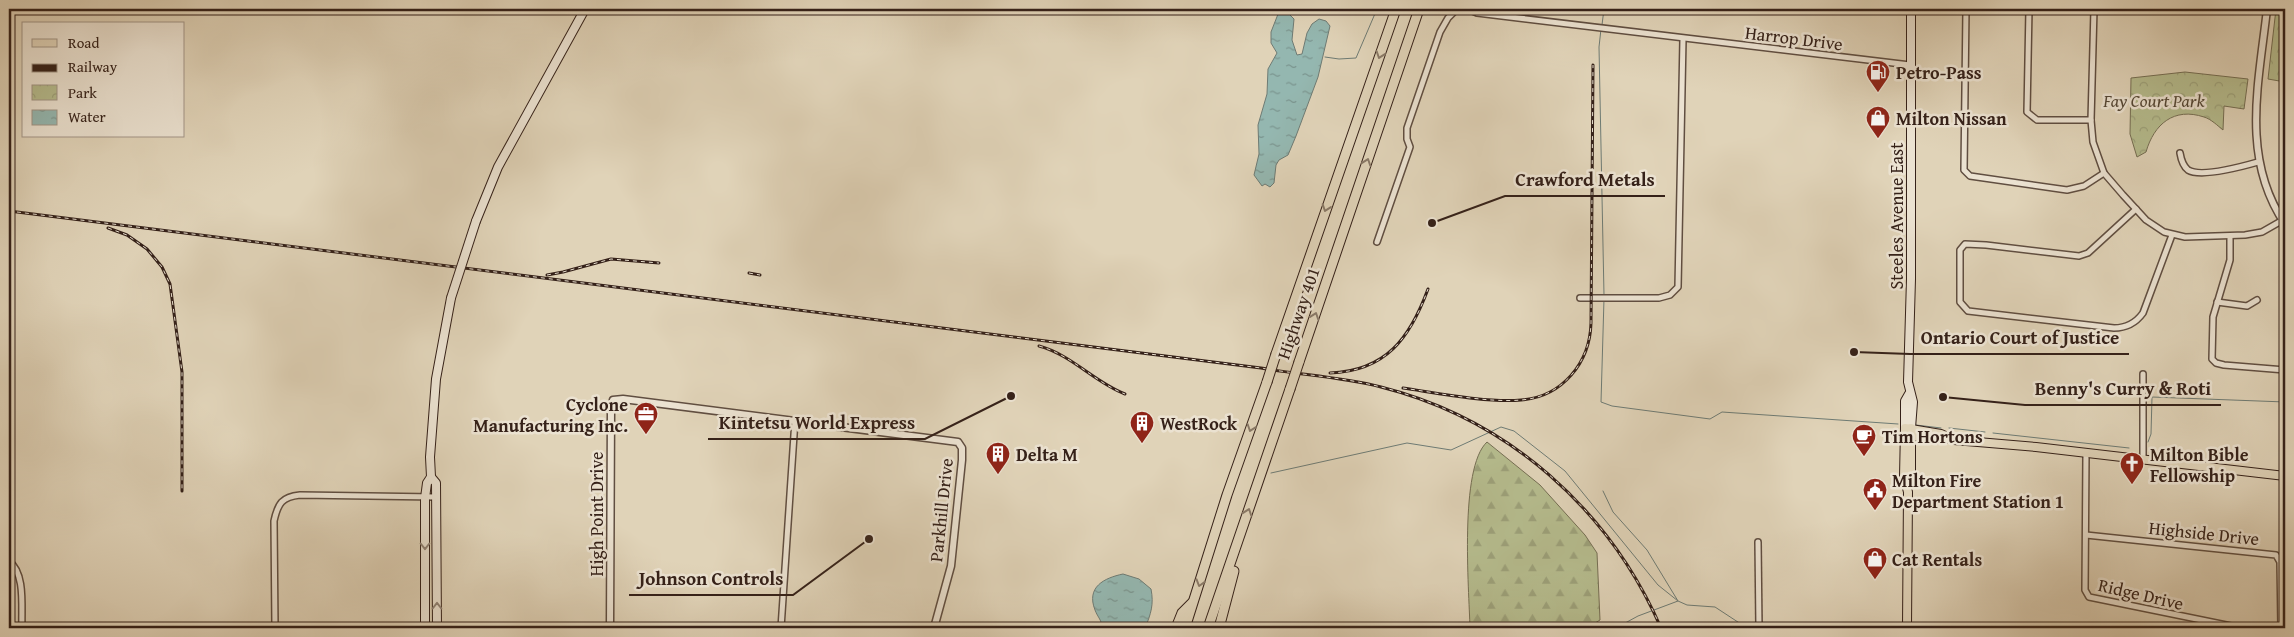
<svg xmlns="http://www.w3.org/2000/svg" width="2294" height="637" font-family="'Gentium Book Plus',serif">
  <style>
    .forest { fill: url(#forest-firs); stroke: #756e53 }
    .park { fill: url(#park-crowns); stroke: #756e53 }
    .water { fill: url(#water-ripples); stroke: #6e7b74 }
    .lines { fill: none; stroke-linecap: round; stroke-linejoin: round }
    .stream { stroke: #6e7b74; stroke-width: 1 }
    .minor-casing { stroke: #604e41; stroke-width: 8 }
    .tertiary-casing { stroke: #604e41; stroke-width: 9 }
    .secondary-casing { stroke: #352119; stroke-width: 10 }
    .primary-casing { stroke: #352119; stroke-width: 10 }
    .motorway-casing { stroke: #352119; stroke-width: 11 }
    .minor { stroke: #ebe2d1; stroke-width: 5 }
    .tertiary { stroke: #ebe2d1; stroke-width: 6 }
    .secondary { stroke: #ebe2d1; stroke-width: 8 }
    .primary { stroke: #e0d3b8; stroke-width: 8 }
    .motorway { stroke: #e0d3b8; stroke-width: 9 }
    .rail-casing { stroke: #352119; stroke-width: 3 }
    .rail { stroke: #ebe2d1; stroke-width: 1; stroke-dasharray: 4; stroke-linecap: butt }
    .secondary-bridge-casing { stroke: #352119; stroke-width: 10; stroke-linecap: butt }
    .motorway-bridge-casing { stroke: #352119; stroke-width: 11; stroke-linecap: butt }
    .secondary-bridge { stroke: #ebe2d1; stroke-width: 8 }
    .motorway-bridge { stroke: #e0d3b8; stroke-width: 9 }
    .oneway { stroke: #8a7a68 }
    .oneway2 { stroke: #908275 }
    .labels { text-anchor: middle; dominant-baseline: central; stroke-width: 5; stroke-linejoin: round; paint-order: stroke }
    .street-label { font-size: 18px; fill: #352119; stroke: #ebe2d1 }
    .poi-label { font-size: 18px; font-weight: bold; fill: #352119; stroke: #ebe2d1; text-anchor: start }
    .park-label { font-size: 18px; font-style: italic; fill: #554836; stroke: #ebe2d1 }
    .leader { fill: none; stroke: #352119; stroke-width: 2 }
    .callout-dot { fill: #352119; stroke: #ebe2d1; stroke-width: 2 }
    .callout-label { font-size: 19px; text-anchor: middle; font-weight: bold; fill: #352119; stroke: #ebe2d1; stroke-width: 5; stroke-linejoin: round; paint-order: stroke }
  </style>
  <defs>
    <pattern id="forest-firs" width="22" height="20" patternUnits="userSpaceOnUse" patternTransform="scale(1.25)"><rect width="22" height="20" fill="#b5bb8d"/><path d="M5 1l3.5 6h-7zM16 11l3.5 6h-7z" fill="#9ca079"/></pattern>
    <pattern id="park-crowns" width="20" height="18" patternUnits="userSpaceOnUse" patternTransform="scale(1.25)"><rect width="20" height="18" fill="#b5bb8d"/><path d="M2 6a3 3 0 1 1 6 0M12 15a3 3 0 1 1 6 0" fill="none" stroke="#9ca079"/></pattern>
    <pattern id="water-ripples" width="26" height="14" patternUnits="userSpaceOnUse" patternTransform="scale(1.25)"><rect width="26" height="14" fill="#94b7b0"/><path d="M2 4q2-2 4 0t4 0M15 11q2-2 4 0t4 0" fill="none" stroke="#7a948e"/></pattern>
  </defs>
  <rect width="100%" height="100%" fill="#e0d3b8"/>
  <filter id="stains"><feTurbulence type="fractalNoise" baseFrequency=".004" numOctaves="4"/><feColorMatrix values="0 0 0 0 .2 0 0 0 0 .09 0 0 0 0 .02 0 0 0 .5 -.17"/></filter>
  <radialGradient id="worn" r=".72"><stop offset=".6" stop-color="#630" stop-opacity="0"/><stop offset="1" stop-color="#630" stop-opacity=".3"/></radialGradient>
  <path class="forest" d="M1487,442L1540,485L1585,535L1597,553L1600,620L1587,628H1470C1469,589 1459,468 1487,442Z"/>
  <g class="park">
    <path d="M2276,9H2285V82L2268,79Z"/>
    <path d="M2185,72L2248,79L2244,109L2224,106L2223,130C2218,126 2211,119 2204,117C2174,107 2154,124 2146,152L2137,157L2130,134L2131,78Z"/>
  </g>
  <g class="water">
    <path d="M1280,9H1284L1294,19L1292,40L1297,55L1302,54L1307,33L1312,24L1319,19L1326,21L1330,26L1318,77L1296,136L1288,155L1279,160L1276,165L1274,183L1270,187L1265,184L1262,186L1254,175L1259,154L1258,125L1267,94L1268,69L1277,53L1271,43V32Z"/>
    <path d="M1123,574L1139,579L1151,589C1154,604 1151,614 1145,628H1102C1102,620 1098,618 1095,610C1086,587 1104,578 1123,574Z"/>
  </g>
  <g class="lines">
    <g class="stream">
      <path d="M1602,25L1604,9"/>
      <path d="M1601,29L1599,47L1604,295"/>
      <path d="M1325,57L1339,59L1356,58L1377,9"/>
      <path d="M1604,299L1601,402L1612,406L1710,419L1722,412L1898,424"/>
      <path d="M1916,425L1941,428"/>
      <path d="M1949,428L1985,432"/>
      <path d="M1993,433L2129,448"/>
      <path d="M2148,442L2151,434L2152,397L2285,402"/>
      <path d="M1271,473L1407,443L1451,450L1501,427L1514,431L1565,471L1658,585L1678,601L1638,616L1616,628"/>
      <path d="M1603,491L1613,512L1647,550L1678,601L1687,605L1715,607L1747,628"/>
    </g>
    <defs>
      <g id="minor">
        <path d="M1468,9L1477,13L1910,65"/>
        <path d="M1966,9L1964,170L1970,176L2067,190L2084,186L2104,173"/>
        <path d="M2029,9L2027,112L2037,120H2091"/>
        <path d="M2094,9L2091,120L2093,142L2104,173L2123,195L2146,220L2164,232L2185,237L2245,235L2262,232L2283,220"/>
        <path d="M2180,153C2181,159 2183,166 2188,170C2201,178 2244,166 2258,162"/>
        <path d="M2136,209L2088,253L2079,256L1986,245L1965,244L1960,250V302L1968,311L2114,328C2126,328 2135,324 2143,313L2172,235"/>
        <path d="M2230,237V260L2213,317L2212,359L2216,363L2224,365L2285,370"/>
        <path d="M1377,242L1410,147L1407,139V128L1440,32L1448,18L1457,9"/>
        <path d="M1580,298H1659L1670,295L1678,287L1683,39"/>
        <path d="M2217,302L2247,306L2257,300"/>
        <path d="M2143,374V460"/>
        <path d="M2086,454L2085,590L2089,597L2241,628"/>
        <path d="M2086,535L2276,555L2280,562L2281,628"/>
        <path d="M1758,542L1759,628"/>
        <path d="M9,561C26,574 21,608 22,628"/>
        <path d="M275,628L274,521C278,503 282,497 300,495L436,497"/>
        <path d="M781,628L795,420"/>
      </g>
      <g id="tertiary">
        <path d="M2267,9C2259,82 2240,158 2285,224"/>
        <path d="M610,628L611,409L613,400L623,399L958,442L962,448V460L951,566L934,628"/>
      </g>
      <g id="secondary">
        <path d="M476,221L498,167L585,9"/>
        <path d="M1905,428V401L1909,394"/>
        <path d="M1911,428L1913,402L1908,382L1911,279V9"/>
        <path d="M431,477L436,483L437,628"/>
        <path d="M425,628V498L427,483L431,477L430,457L436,379L451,298"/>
      </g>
      <g id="primary">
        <path d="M1906,435L1941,440L1950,438"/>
        <path d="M1907,483L1911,478V428"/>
        <path d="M1907,628L1908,492L1904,477L1905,428L1941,434L1954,440L2036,447L2285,476"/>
      </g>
      <g id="motorway">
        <path d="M1276,354L1396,9"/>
        <path d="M1299,362L1419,9"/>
        <path d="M1176,628L1182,613L1192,603"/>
        <path d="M1185,628L1227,495L1267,382"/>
        <path d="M1208,628L1290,389"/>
        <path d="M1219,628L1234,571"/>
      </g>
    </defs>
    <use href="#minor" class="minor-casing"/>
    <use href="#tertiary" class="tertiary-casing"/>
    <use href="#secondary" class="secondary-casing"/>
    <use href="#primary" class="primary-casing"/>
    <use href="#motorway" class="motorway-casing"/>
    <use href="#minor" class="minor"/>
    <use href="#tertiary" class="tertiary"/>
    <use href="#secondary" class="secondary"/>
    <use href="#primary" class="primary"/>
    <use href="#motorway" class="motorway"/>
    <defs>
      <g id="rail">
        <path d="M9,211L1261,368C1301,375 1342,377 1381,387C1508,419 1609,509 1661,628"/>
        <path d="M108,228L127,235L147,249L162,267L170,284L182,372V491"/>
        <path d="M749,273L760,275"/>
        <path d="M547,275L563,272L611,259L659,263"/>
        <path d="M1039,346C1072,355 1094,382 1125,394"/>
        <path d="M1330,373C1386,371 1410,338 1428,289"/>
        <path d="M1403,388C1437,393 1488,403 1521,400C1562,397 1590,363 1591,323L1593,65"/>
      </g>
    </defs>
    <use href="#rail" class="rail-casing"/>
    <use href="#rail" class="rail"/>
    <defs>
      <path id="secondary-bridge" d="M451,298L476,221"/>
      <g id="motorway-bridge">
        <path d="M1267,382L1276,354"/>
        <path d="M1290,389L1299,362"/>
      </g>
    </defs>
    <use href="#secondary-bridge" class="secondary-bridge-casing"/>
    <use href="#motorway-bridge" class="motorway-bridge-casing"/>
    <use href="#secondary-bridge" class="secondary-bridge"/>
    <use href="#motorway-bridge" class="motorway-bridge"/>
  </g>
  <defs><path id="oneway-chevron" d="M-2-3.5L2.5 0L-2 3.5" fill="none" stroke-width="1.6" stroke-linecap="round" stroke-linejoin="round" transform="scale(1.25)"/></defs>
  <g class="oneway">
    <use href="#oneway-chevron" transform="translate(1380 55) rotate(109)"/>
    <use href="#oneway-chevron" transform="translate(1367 162) rotate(-71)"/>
    <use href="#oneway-chevron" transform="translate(1326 208) rotate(109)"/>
    <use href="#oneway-chevron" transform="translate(1315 316) rotate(-71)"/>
    <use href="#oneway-chevron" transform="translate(1251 428) rotate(109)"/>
    <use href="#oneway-chevron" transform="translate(1248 512) rotate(-71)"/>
    <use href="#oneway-chevron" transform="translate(1200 583) rotate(107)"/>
  </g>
  <g class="oneway2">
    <use href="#oneway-chevron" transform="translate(425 546) rotate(90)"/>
    <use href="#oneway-chevron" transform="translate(437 606) rotate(-90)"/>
  </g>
  <defs>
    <symbol id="fuel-pin" viewBox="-11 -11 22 30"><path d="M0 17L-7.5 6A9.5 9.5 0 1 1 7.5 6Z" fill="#8f2418" stroke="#ebe2d1"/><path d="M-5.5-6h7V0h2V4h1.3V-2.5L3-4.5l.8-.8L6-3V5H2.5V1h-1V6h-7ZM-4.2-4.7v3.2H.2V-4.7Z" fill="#fff"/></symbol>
    <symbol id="shop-pin" viewBox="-11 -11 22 30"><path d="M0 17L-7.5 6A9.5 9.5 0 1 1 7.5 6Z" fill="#8f2418" stroke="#ebe2d1"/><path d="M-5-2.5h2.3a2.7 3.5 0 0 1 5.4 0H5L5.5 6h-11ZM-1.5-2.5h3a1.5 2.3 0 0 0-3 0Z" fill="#fff"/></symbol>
    <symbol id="office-pin" viewBox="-11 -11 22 30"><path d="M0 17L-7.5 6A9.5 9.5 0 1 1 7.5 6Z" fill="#8f2418" stroke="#ebe2d1"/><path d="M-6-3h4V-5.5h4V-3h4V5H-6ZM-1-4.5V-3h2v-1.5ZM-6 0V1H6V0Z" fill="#fff"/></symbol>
    <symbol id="building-pin" viewBox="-11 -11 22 30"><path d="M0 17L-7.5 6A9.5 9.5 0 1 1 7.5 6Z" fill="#8f2418" stroke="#ebe2d1"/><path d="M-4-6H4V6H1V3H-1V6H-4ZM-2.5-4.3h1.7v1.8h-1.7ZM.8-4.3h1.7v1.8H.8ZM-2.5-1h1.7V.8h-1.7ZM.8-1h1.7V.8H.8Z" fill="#fff"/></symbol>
    <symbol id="cafe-pin" viewBox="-11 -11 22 30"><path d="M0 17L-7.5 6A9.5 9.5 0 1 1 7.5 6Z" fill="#8f2418" stroke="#ebe2d1"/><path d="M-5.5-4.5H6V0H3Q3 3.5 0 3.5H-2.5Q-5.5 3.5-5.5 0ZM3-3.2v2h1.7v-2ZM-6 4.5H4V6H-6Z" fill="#fff"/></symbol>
    <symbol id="church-pin" viewBox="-11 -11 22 30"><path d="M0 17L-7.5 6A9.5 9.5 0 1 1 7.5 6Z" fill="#8f2418" stroke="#ebe2d1"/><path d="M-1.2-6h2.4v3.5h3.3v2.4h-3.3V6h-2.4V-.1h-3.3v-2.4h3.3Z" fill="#fff"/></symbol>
    <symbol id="civic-pin" viewBox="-11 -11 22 30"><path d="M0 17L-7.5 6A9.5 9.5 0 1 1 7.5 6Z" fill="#8f2418" stroke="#ebe2d1"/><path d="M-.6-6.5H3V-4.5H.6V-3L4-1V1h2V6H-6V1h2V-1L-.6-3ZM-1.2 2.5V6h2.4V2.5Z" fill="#fff"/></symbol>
  </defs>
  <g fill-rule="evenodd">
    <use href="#fuel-pin" x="1864" y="58" width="28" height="38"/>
    <use href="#shop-pin" x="1864" y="104" width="28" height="38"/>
    <use href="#office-pin" x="632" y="400" width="28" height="38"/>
    <use href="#building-pin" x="1128" y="409" width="28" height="38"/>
    <use href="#cafe-pin" x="1850" y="422" width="28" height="38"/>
    <use href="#building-pin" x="984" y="440" width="28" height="38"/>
    <use href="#church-pin" x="2118" y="450" width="28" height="38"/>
    <use href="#civic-pin" x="1861" y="476" width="28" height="38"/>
    <use href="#shop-pin" x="1861" y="545" width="28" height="38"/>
  </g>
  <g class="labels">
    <g class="street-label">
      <text transform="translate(1794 38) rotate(7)">Harrop Drive</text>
      <text transform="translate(1896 216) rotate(-90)">Steeles Avenue East</text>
      <text transform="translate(1298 313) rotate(-71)">Highway 401</text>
      <text transform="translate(941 510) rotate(-84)">Parkhill Drive</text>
      <text transform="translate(596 514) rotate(-90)">High Point Drive</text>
      <text transform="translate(2204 533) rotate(6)">Highside Drive</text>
      <text transform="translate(2141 594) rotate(13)">Ridge Drive</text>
    </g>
    <g class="poi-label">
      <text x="1896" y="72">Petro-Pass</text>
      <text x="1896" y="118">Milton Nissan</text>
      <text x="628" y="404" text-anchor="end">Cyclone<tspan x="628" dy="21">Manufacturing Inc.</tspan></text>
      <text x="1160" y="423">WestRock</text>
      <text x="1882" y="436">Tim Hortons</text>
      <text x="1016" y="454">Delta M</text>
      <text x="2150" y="454">Milton Bible<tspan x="2150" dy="21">Fellowship</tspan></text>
      <text x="1892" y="480">Milton Fire<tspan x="1892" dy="21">Department Station 1</tspan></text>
      <text x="1892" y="559">Cat Rentals</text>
    </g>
    <g class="park-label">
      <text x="2154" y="100">Fay Court Park</text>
    </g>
  </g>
  <path class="leader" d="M1432 223L1505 196H1665M1854 352L1910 354H2129M1943 397L2025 405H2221M1011 396L925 439H708M869 539L793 595H629"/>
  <g class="callout-dot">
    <circle cx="1432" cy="223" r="5"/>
    <circle cx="1854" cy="352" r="5"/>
    <circle cx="1943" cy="397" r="5"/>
    <circle cx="1011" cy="396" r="5"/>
    <circle cx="869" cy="539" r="5"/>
  </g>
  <g class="callout-label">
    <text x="1585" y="186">Crawford Metals</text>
    <text x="2020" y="344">Ontario Court of Justice</text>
    <text x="2123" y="395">Benny's Curry &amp; Roti</text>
    <text x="817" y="429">Kintetsu World Express</text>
    <text x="711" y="585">Johnson Controls</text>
  </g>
  <rect width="2294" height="637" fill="none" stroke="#e0d3b8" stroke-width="30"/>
  <rect x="10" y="10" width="2274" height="617" fill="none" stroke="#352119" stroke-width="2.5"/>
  <rect x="15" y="15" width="2264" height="607" fill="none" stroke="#352119"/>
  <rect x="22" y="22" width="162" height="115" fill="#ebe2d1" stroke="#a29587"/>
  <rect x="32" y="39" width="25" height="8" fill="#e0d3b8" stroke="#a29587"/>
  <text x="68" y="48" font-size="15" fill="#352119">Road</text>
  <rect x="32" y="64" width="25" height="8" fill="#352119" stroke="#a29587"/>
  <text x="68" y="72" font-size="15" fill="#352119">Railway</text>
  <rect x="32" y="85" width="25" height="15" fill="url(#park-crowns)" stroke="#a29587"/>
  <text x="68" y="98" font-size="15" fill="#352119">Park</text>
  <rect x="32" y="110" width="25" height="15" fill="url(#water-ripples)" stroke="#a29587"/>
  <text x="68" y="122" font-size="15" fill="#352119">Water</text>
  <rect width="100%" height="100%" filter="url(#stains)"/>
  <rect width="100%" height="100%" fill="url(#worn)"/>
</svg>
